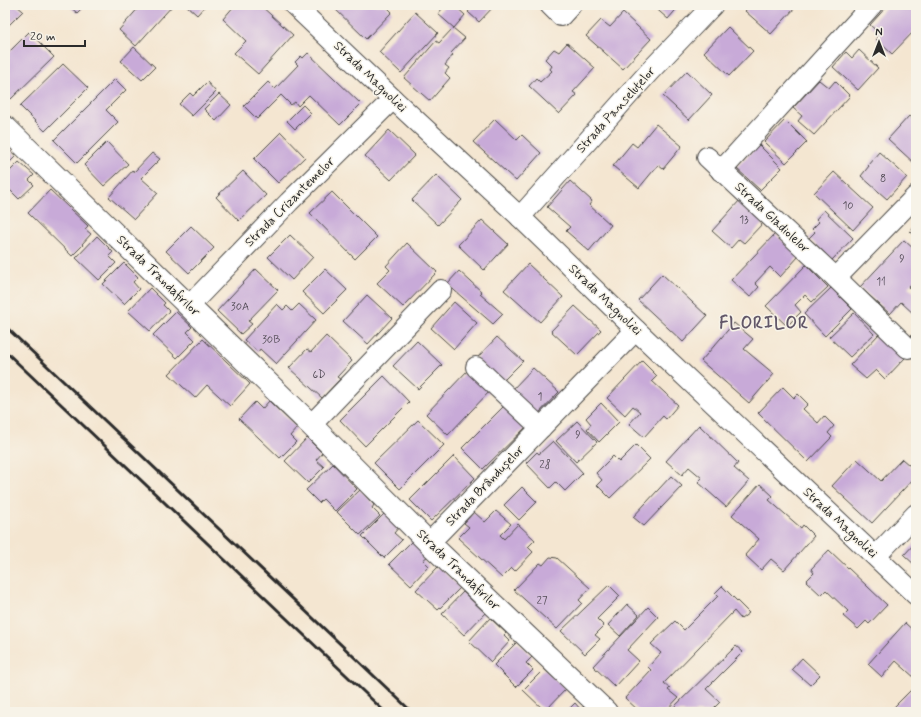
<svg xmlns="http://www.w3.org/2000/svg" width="921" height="717" font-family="Mynerve,sans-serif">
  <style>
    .building { fill: #c8aad8 }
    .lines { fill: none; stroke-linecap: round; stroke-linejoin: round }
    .minor-casing { stroke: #494744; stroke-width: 22 }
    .tertiary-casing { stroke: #494744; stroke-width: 24 }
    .minor { stroke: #fff; stroke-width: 20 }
    .tertiary { stroke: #fff; stroke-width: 22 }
    .rail { stroke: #2b2b2b; stroke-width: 3 }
    .labels { text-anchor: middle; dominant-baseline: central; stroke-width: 3; stroke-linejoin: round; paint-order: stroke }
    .number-label { font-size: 11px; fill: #524b56 }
    .street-label { font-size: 13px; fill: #2b2b2b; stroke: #f7f3e8 }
    .district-label { font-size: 17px; font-weight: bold; letter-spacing: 1px; fill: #625768; stroke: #f7f3e8 }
  </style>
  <rect width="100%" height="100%" fill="#f7f3e8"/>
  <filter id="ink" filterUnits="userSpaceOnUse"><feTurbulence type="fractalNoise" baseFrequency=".025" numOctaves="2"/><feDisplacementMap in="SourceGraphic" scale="8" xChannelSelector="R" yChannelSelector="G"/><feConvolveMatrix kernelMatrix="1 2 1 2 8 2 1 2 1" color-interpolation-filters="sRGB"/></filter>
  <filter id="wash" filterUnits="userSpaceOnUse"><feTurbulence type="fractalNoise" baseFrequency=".012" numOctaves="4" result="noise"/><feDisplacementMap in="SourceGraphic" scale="16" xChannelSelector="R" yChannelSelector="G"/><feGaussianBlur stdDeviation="0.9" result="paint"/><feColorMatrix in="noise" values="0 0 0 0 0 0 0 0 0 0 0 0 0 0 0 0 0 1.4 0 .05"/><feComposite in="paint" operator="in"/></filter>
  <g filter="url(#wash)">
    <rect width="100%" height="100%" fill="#f4e6d1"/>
    <g id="blocks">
      <g class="building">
        <path d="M5,5H16L23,11L5,29Z"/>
        <path d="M68,5H85L77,13Z"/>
        <path d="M141,5H173L136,46L119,30Z"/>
        <path d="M186,5H206L197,15Z"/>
        <path d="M235,5H260L293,35L258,74L234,53L246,41L223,19Z"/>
        <path d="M331,5H385L392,12L366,39Z"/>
        <path d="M445,5H454L465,15L454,28L438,14Z"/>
        <path d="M474,5H495L479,22L468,12Z"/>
        <path d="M652,5H680L668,19Z"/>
        <path d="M751,5H791L795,8L771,34L745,11Z"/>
        <path d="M888,5H916V29L892,54L876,39L880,34L870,25Z"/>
        <path d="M415,12L438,33L401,73L379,52Z"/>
        <path d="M623,13L651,39L623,69L586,36L601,20L610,27Z"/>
        <path d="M728,27L753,51L729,76L704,52Z"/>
        <path d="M453,28L465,38L451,53L453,55L445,65L449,68L445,73L450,78L430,101L404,78L436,41L439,43Z"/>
        <path d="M29,32L54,57L11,99L5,94V56Z"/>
        <path d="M567,43L595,68L573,92L577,95L559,114L529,86L536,78L540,82L552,71L550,69L552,66L545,59L554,49L559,52Z"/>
        <path d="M134,47L155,67L142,80L121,61Z"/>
        <path d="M859,50L878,68L858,90L833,67L846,52L852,58Z"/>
        <path d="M308,53L361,104L340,125L309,95L298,106L295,102L291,105L281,95L257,119L244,106L268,82L275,89L298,65L295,62L301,56L303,58Z"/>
        <path d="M63,64L88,88L45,131L20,106Z"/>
        <path d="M687,71L712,95L689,120L663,96Z"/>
        <path d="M115,79L126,90L106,110L118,122L77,163L54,140Z"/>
        <path d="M819,80L829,88L835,81L850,96L814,135L798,121L802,116L793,108Z"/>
        <path d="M207,82L216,92L192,116L179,104L190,93L193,96Z"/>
        <path d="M219,94L231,105L216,121L204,109Z"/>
        <path d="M303,105L311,113L295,129L287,121Z"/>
        <path d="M909,116L916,122V161L914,163L888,139Z"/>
        <path d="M495,119L517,140L522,135L541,153L516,181L473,142Z"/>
        <path d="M785,120L807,142L786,163L764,142Z"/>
        <path d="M656,124L682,146L663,169L658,165L639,188L613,166L632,143L637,147Z"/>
        <path d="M389,130L415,155L391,180L365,156Z"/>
        <path d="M281,132L305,157L278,183L254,159Z"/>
        <path d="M107,142L128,164L104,186L84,165Z"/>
        <path d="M759,145L782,168L760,190L736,168Z"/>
        <path d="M5,146L16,156L5,167Z"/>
        <path d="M879,152L907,177L887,199L861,176L869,166L868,165Z"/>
        <path d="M152,153L160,159L141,178L158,193L134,219L109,197L133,170L134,172Z"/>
        <path d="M19,162L34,175L29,180L34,185L19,199L5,185V176Z"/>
        <path d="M243,171L266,195L239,221L216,197Z"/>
        <path d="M834,172L873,208L853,230L814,193Z"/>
        <path d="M436,175L462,200L438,225L412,200Z"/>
        <path d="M570,181L592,201L589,205L611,225L589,251L566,231L570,227L547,207Z"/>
        <path d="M50,190L88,226L85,229L91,234L82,244L83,245L72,256L28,213Z"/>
        <path d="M332,192L377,237L355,259L310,213Z"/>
        <path d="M740,200L764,222L744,243L739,239L731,248L712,231Z"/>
        <path d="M824,210L853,238L832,260L809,238L815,232L812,229L819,222L816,219Z"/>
        <path d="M482,220L508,244L484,270L458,245Z"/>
        <path d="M916,224V237L910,231Z"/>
        <path d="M191,226L214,248L189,273L166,251Z"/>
        <path d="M775,234L799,256L780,277L770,267L755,283L759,287L750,297L731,280Z"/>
        <path d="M290,235L313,257L292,280L268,257Z"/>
        <path d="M97,236L113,252L109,256L116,263L99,280L76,258Z"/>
        <path d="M904,240L916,251V283L914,281L908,287L916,294V316L901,302L890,314L860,287Z"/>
        <path d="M407,243L437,272L403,307L377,283L390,270L386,266Z"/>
        <path d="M124,263L138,277L133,282L139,289L124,304L103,284Z"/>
        <path d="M528,264L563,297L540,322L504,290Z"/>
        <path d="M806,265L828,287L812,302L805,295L795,305L801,312L787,326L766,306Z"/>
        <path d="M256,269L278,290L248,321L252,324L241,334L217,311Z"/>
        <path d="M325,269L347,290L324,313L302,292Z"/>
        <path d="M459,271L482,292L480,294L503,314L493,324L447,284Z"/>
        <path d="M662,274L707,316L683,342L638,300Z"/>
        <path d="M150,288L165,303L163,305L169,311L150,331L128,311Z"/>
        <path d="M831,288L852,309L825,336L804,314Z"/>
        <path d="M367,295L392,318L368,344L343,321Z"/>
        <path d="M454,302L477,323L454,349L431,328Z"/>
        <path d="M277,304L283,310L287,306L292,311L299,304L316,320L276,364L260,349L258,352L244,340Z"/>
        <path d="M575,306L601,330L577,355L551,331Z"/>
        <path d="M176,312L192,327L187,332L195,340L177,358L153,335Z"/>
        <path d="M854,313L874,334L850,357L829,337Z"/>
        <path d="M734,323L753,339L744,349L774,374L749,403L701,361Z"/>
        <path d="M879,334L905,358L885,379L876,370L866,379L850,365Z"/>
        <path d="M326,336L352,361L337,377L340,379L322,398L289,368L307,349L311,352Z"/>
        <path d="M497,337L523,361L501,383L476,359Z"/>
        <path d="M203,339L250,384L230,406L207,385L195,398L169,374Z"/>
        <path d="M417,341L442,365L418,389L393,366Z"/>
        <path d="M642,361L657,376L652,381L678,405L666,419L663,416L644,437L629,424L640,412L633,406L625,415L607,398Z"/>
        <path d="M533,368L559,392L537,415L511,391Z"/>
        <path d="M469,369L491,390L448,435L426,414Z"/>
        <path d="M384,376L409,402L365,446L340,420Z"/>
        <path d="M783,387L794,398L798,394L808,404L803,409L818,423L824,416L834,426L828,433L832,437L808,462L758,413Z"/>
        <path d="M269,401L297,428L290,436L296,442L280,458L239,419L255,402L262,409Z"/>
        <path d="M601,403L619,422L599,442L587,429L591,424L586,418Z"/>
        <path d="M506,404L527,426L483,469L462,448Z"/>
        <path d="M418,420L444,445L400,489L374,463Z"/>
        <path d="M577,421L597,442L576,462L556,441Z"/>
        <path d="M699,425L738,463L734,468L749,481L726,507L698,482L702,478L689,467L682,475L666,461Z"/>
        <path d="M307,438L322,453L316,460L324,467L308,483L285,461Z"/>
        <path d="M553,441L583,473L565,491L556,482L550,488L526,463L537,452L539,454Z"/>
        <path d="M636,445L650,459L610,498L597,485L602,480L596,473L613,456L619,462Z"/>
        <path d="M454,456L475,478L431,521L410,500Z"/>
        <path d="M857,459L881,481L902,459L916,471V476L872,523L832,486Z"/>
        <path d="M333,464L357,489L335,511L323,499L319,503L306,490Z"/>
        <path d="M671,476L682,486L644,526L633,517Z"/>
        <path d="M760,484L773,496L769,500L801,528L803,525L814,536L784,570L771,559L761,570L745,555L759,539L732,515Z"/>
        <path d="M522,487L537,502L519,520L504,505Z"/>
        <path d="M360,490L374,505L372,508L380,516L360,535L337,512Z"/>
        <path d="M496,511L511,524L500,535L504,539L518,524L535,540L528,547L533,552L515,571L512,568L502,578L458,538L469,527L464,523L474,512L485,522Z"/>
        <path d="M386,512L400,526L394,533L402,540L384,558L362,536Z"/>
        <path d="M412,541L428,556L423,560L429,566L411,585L389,564Z"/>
        <path d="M916,542V566L904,555Z"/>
        <path d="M829,550L887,605L869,624L866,621L858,629L843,616L848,611L826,590L821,595L806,581L814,573L811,569Z"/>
        <path d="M550,557L557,558L590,588L579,600L582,603L557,629L514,590L540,563L543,565Z"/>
        <path d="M438,567L460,588L438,610L416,590Z"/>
        <path d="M609,585L620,596L597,619L604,626L595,635L600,639L585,654L561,631Z"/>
        <path d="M722,586L749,613L741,619L734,611L664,683L670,688L668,690L678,698L665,712H640L625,698L651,670L648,667L661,653L651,644L675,621L684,630L718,596L715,593Z"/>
        <path d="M463,592L485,613L464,635L442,614Z"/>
        <path d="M627,604L639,615L620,636L608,625Z"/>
        <path d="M648,607L658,617L627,650L639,661L615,687L593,666Z"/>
        <path d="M490,618L506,633L504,635L510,641L491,662L469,641Z"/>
        <path d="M905,623L916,633V679L896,661L882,677L868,664Z"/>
        <path d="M517,642L532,657L526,663L533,670L516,687L494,665Z"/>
        <path d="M736,646L743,652L706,689L720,702L710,712H669Z"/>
        <path d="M802,658L820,675L810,685L792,669Z"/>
        <path d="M544,669L566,689L545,711L523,690Z"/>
        <path d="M914,687L916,689V712H889Z"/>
        <path d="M575,703L581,710L583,707L588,712H566Z"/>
      </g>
    </g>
  </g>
  <g filter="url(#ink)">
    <use href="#blocks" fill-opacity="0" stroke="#494744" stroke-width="1"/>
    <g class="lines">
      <defs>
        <g id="minor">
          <path d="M294,5L393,99L520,217L636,330L916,595"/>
          <path d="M550,5L561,16L571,5"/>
          <path d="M707,157L836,278"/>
          <path d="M721,171L872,5"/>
          <path d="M520,217L649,72L713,5"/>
          <path d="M189,306L289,202L393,99"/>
          <path d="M908,348L836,278L916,196"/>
          <path d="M476,367L541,428"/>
          <path d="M311,425L441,290"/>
          <path d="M429,543L636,330"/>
          <path d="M876,556L916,514"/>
        </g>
        <path id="tertiary" d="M5,127L311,425L429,543L606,712"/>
      </defs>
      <use href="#minor" class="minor-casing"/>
      <use href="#tertiary" class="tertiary-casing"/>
      <use href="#minor" class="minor"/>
      <use href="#tertiary" class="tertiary"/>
      <g class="rail">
        <path d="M5,326L412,712"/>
        <path d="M5,351L385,712"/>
      </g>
    </g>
  </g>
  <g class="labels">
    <g class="number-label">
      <text x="883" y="179">8</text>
      <text x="848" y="206">10</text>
      <text x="744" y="220">13</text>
      <text x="902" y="259">9</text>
      <text x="881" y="282">11</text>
      <text x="240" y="307">30A</text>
      <text x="271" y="340">30B</text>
      <text x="319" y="375">6D</text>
      <text x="540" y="397">1</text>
      <text x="578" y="435">9</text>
      <text x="545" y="465">28</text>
      <text x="542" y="601">27</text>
    </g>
    <g class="street-label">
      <text transform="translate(370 77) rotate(44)">Strada Magnoliei</text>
      <text transform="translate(616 110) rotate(-48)">Strada Panseluțelor</text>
      <text transform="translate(290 202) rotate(-45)">Strada Crizantemelor</text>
      <text transform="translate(772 218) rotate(43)">Strada Gladiolelor</text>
      <text transform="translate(158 276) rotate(44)">Strada Trandafirilor</text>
      <text transform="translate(605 300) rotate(44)">Strada Magnoliei</text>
      <text transform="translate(485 486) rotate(-46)">Strada Brândușelor</text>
      <text transform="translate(840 523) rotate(43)">Strada Magnoliei</text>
      <text transform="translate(458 570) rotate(44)">Strada Trandafirilor</text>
    </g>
    <g class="district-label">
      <text x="764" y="323">FLORILOR</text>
    </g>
  </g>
  <rect width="921" height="717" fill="none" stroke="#f7f3e8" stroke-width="20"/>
  <g transform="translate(879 42)" stroke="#f7f3e8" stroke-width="3" paint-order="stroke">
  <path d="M0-3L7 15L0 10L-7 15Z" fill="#2b2b2b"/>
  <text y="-6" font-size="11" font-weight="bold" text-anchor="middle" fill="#2b2b2b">N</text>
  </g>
  <path d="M24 40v6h61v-6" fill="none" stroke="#2b2b2b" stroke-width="2"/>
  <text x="30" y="40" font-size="12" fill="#2b2b2b" stroke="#f7f3e8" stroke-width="3" paint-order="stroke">20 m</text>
</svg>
